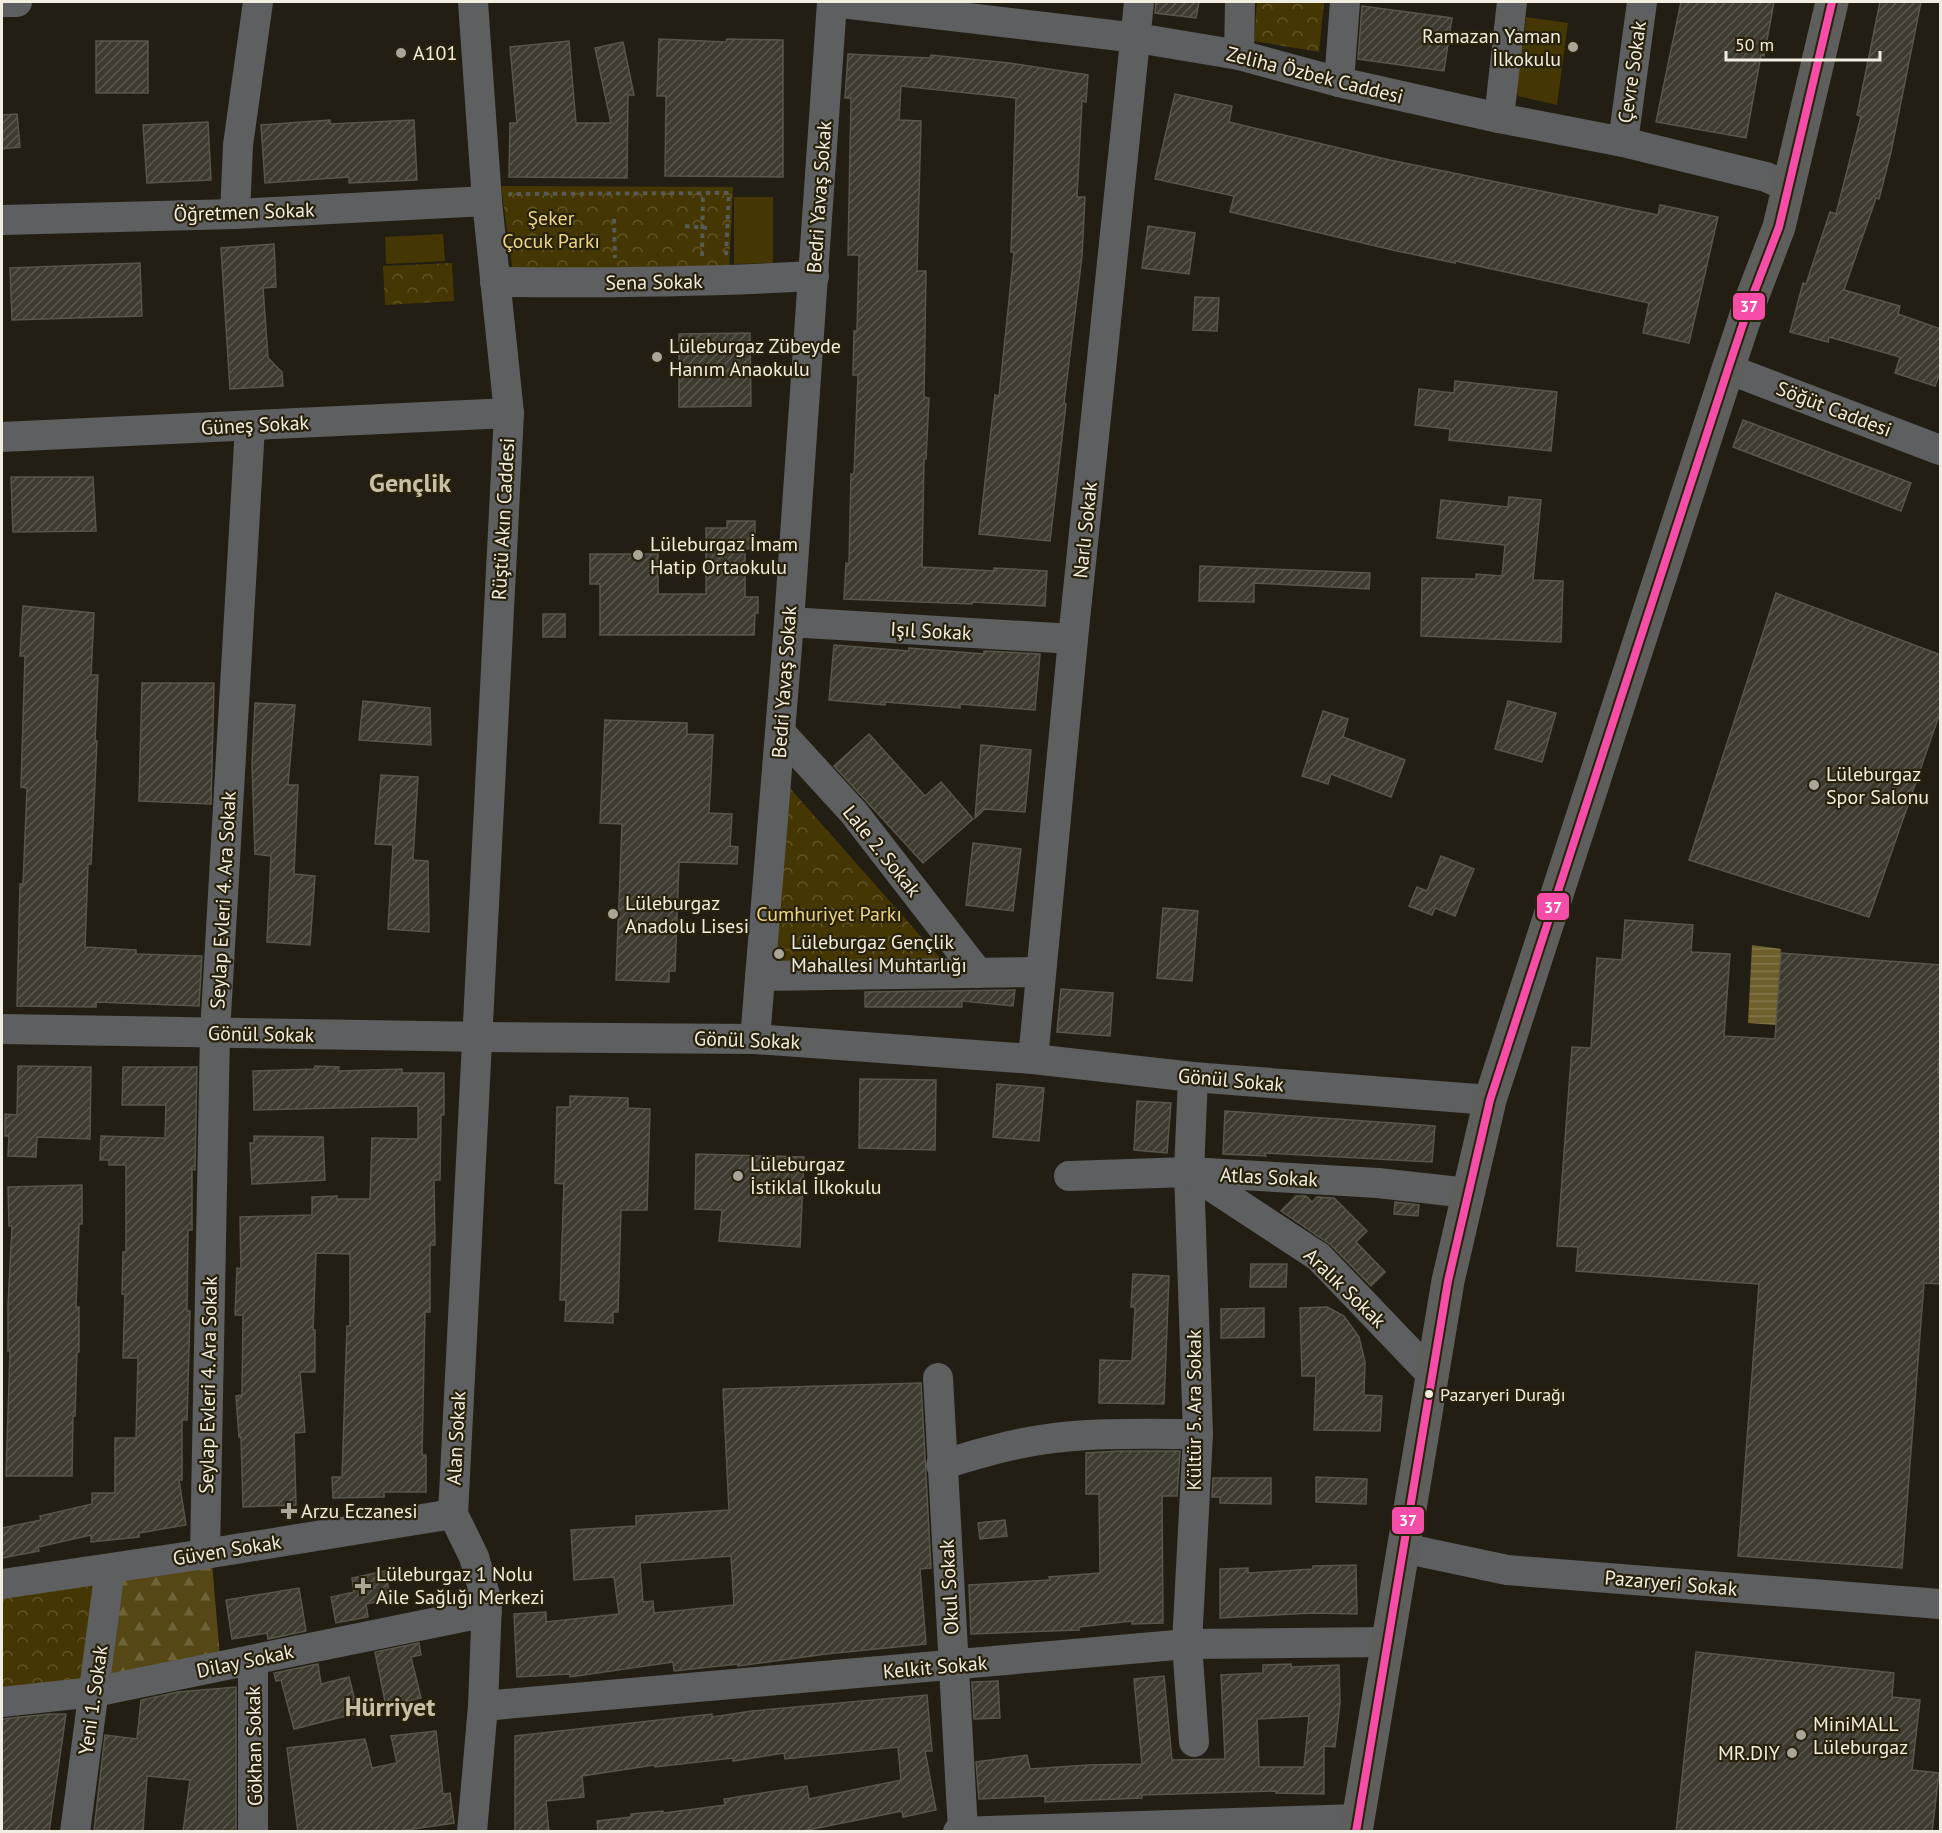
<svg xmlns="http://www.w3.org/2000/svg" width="1942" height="1833" font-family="'PT Sans',sans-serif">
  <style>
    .forest { fill: url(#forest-firs) }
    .park { fill: url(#park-crowns) }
    .garden { fill: #453703 }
    .water { fill: url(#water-rules) }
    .building { fill: url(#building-hatch); stroke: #58554b; stroke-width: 1.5; fill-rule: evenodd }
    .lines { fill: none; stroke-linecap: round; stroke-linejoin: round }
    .path { stroke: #595a54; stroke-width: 4; stroke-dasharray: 4.5 4.5; stroke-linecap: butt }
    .minor { stroke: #5d5f60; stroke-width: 30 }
    .major { stroke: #5e5f5d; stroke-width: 33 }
    .bus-1-casing { stroke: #28220d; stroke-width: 12 }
    .bus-1 { stroke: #f54da8; stroke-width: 8 }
    .poi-dot { fill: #a9a598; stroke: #28220d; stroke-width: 2 }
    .bus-dot { fill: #f1ede0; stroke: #28220d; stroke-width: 2 }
    .labels { text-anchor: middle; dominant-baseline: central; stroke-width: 4.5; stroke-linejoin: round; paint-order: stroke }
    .bus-label { font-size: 18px; fill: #f1ede0; stroke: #28220d; text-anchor: start }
    .poi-label { font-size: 20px; fill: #f1ede0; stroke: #28220d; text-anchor: start }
    .street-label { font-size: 20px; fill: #f1ede0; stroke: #28220d }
    .park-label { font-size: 20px; fill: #f0d684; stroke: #28220d }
    .district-label { font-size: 26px; font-weight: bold; fill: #c8c0a6; stroke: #28220d }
    .line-badge { stroke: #28220d; stroke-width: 2 }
    .badge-label { font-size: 16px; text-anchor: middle; font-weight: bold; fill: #fff }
  </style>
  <defs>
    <pattern id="forest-firs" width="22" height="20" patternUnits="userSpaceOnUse" patternTransform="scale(1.5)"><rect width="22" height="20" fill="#564816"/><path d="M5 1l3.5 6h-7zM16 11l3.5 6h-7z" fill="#6f6338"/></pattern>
    <pattern id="park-crowns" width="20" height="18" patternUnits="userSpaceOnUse" patternTransform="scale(1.5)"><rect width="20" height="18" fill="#453703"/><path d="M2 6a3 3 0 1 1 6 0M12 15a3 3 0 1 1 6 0" fill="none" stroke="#605427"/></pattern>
    <pattern id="water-rules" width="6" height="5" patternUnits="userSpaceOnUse" patternTransform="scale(1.5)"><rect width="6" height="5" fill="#6e602d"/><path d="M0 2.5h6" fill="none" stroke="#83774b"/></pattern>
    <pattern id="building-hatch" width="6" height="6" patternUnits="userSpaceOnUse" patternTransform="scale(1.5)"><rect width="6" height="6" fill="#3d3a30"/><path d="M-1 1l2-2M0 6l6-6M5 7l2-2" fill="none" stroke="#5a574e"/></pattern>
  </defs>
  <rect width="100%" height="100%" fill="#221e13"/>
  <path class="forest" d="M212,1563L220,1657L106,1679L119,1581Z"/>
  <g class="park">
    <path d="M1257,2H1324L1319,52L1254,41Z"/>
    <path d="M501,186L733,187L729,271L513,274Z"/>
    <path d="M452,263L454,301L385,305L383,266Z"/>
    <path d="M788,786L947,966L767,971Z"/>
    <path d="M96,1582L86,1681L2,1690V1597Z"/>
  </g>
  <g class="garden">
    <path d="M1526,17L1568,23L1557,105L1518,96L1516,92Z"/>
    <path d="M734,197H773V263L734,264Z"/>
    <path d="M443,234L445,261L386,264L385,237Z"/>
  </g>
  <path class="water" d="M1752,945L1781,949L1776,1025L1748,1023Z"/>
  <g class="building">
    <path d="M1156,2H1199L1196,18L1155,13Z"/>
    <path d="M1681,2H1774L1764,56L1761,55L1746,138L1656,122Z"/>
    <path d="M1880,2H1921L1891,152L1879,199L1876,198L1844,290L1900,306L1898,314L1941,329V370L1935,386L1895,373L1900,357L1829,337L1828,342L1790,332L1803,283L1806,284L1830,212L1836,214L1861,116L1857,115Z"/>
    <path d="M1362,6L1452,18L1444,71L1358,59Z"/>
    <path d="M659,39L726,42L727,39L783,40V177L665,176L666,96H657Z"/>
    <rect x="96" y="41" width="52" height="52"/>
    <path d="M569,41L576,123H611L595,48L623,42L634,95H628L627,178L509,177L510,123H517L510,47Z"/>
    <path d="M848,54L930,58L931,55L1009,63L1088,75L1086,102L1082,101L1077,197H1085L1082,256L1064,403L1066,404L1050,541L979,534L995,395L999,396L1014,252H1011L1016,98L901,86L899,120L921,121L917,271H926L924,397L929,398L926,459H924L922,567L994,571V568L1047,571L1045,606L972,602V604L844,599L846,563L849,564L851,474H854L858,375H853L854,331H857L859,255H848L851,98H845Z"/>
    <path d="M1175,94L1232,106L1229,122L1390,160L1658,215L1660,205L1718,217L1689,343L1643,333L1649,303L1455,261V263L1397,251L1230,212L1234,196L1155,179Z"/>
    <path d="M17,114L20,147L2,149V115Z"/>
    <path d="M330,120V124L414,120L417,180L349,183V177L265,183L261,125Z"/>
    <path d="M208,122L211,180L147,183L143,125Z"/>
    <path d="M1148,226L1195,233L1189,274L1142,268Z"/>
    <path d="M274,244L276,287L263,288L268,358L282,372L283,386L230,389L221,248Z"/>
    <path d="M140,263L142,316L12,320L10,268Z"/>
    <path d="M1195,297L1219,298L1217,331L1193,330Z"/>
    <path d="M750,333L751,406L679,407V334Z"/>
    <path d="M1455,381L1557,392L1551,451L1449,440L1450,429L1415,425L1419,389L1454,393Z"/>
    <path d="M1743,420L1911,483L1901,511L1733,447Z"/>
    <path d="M11,477H93L96,531L13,532Z"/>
    <path d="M1509,497L1541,500L1533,580L1563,581L1561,642L1421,636L1422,578L1476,579V574L1502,576L1505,545L1437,538L1441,500L1508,507Z"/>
    <path d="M727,521H755V548L745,549V597H758V613H755L754,635H600V584H590V554H658V594H706V528H727Z"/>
    <path d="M1200,566L1370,573L1369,589L1254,583V602L1199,601Z"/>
    <path d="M1776,593L1941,655V710L1869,917L1689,860Z"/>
    <path d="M23,606L94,613L91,675H98L95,741H97L91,864H88L85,947L136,950V954L202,956L199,1006L96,1002V1007L17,1006L20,884H23L27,788L21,787L25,656H20Z"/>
    <rect x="543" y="614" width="22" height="23"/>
    <path d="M834,645L909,651V648L984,654V651L1040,654L1035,710L960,704V708L885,702V705L829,700Z"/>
    <path d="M142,683H214L211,804L139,801Z"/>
    <path d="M363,701L430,708L431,745L359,740Z"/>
    <path d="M1508,701L1556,713L1542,762L1495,749Z"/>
    <path d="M255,703L295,705L288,785H298L294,874L315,876L310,945L267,942L271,856L255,854L252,765Z"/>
    <path d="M1323,711L1348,719L1343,737L1405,760L1391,797L1331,774L1328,784L1302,776Z"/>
    <path d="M605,720L687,723V734L713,735L709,813L732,814L730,846L738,847L737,864L679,862L675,971H669V982L616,980L622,824L600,823Z"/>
    <path d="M869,734L925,796L941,782L973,819L923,863L834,766Z"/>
    <path d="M981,745L1031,750L1025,812L985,809L975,818Z"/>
    <path d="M381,775L418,777L413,860L428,861L429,932L388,929L393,845L375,844Z"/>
    <path d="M973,843L1021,849L1013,911L966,905Z"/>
    <path d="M1441,856L1474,869L1455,916L1435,908L1432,915L1409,906L1417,887L1427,891Z"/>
    <path d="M1163,908L1198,911L1192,981L1157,978Z"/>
    <path d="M1625,920L1693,925L1691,952L1730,954L1724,1036L1775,1039L1781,953L1941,965V1037L1938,1073H1941V1284L1924,1283L1902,1568L1738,1556L1759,1284L1576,1271L1578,1247L1557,1246L1572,1047L1591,1048L1597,958L1622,960Z"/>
    <path d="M1061,989L1113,993L1110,1036L1057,1032Z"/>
    <path d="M1015,990L1013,1006L962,1001V1007H865V992Z"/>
    <path d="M18,1066L91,1067L90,1139L37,1137L36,1157L8,1156L9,1136H5V1114L17,1115Z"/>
    <path d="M315,1066L339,1067L338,1071L402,1069V1073H444V1115H441L440,1180H434L435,1245H430V1312H425L422,1455H426V1492H384V1497L333,1498L332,1477H342L347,1326H350V1254L316,1253L313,1330H315V1372H300L305,1432L294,1433L296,1505L243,1507L241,1437H239L236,1396L242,1395L243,1315H235L237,1268L241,1269L240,1217L312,1215V1197L337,1196V1199H370L372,1138L418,1139V1106L254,1110L253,1071L314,1069Z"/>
    <path d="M123,1067H197L195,1170L192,1169V1230H188L187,1311H190L187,1420H182V1480H179L186,1525L139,1533V1537L91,1542V1535L38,1547L39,1551L2,1558V1528L41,1520L40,1516L92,1504V1493H115V1438H136L138,1358H123L125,1294H122L123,1252H126V1165H109V1160H100L101,1136L165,1138L166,1105H122Z"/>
    <path d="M860,1079L936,1080L935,1150L859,1148Z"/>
    <path d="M997,1084L1044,1088L1039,1141L993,1137Z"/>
    <path d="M570,1096L628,1098V1108L650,1109L647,1210H621L618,1312H613V1323L565,1321L566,1300H560L564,1184L555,1183L557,1107H570Z"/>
    <path d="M1137,1101L1171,1103L1167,1153L1134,1150Z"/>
    <path d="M1225,1111L1435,1126L1432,1162L1264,1153L1266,1156L1223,1154Z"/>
    <path d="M254,1136L323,1137L325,1180L252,1184L250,1143H254Z"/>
    <path d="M696,1154L804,1157L800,1247L719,1241L722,1210L695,1209Z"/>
    <path d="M82,1185V1224H79L76,1307H79V1352H77L75,1416H73L72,1476H6L10,1351H8V1306L12,1226H9L8,1187Z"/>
    <path d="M1296,1196H1306L1312,1202L1317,1197L1334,1198L1367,1231L1356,1242L1385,1272L1371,1286L1331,1245L1281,1211Z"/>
    <path d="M1395,1202L1419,1205L1418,1216L1394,1214Z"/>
    <path d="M1251,1264H1287L1286,1287H1250Z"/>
    <path d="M1133,1274L1169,1276L1164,1404L1099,1403L1100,1360L1132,1361L1135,1307H1131Z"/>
    <path d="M1327,1307L1344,1316L1359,1337L1365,1362L1364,1395L1382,1396L1380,1431L1314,1430L1316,1376H1302L1300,1308Z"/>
    <path d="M1264,1308V1337L1221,1338V1309Z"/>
    <path d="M921,1383L931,1568L920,1569L926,1644L826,1654L738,1666V1664L674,1671L673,1662L570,1677V1674L517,1677L514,1614L546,1612V1622L619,1614L614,1577L574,1580L571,1530L636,1526V1516L729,1510L723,1389ZM731,1556L734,1605L654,1613L653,1601L643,1602L640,1563Z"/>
    <path d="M1119,1451H1180L1177,1496H1162L1163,1623L1132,1624V1621L1079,1627V1630L971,1634L969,1585L1050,1580L1049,1577L1100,1573L1099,1494H1086V1453Z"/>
    <path d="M1316,1477L1367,1479L1366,1504L1316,1502Z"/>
    <path d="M1213,1478H1271V1504L1220,1503V1497H1212Z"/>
    <path d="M1005,1520L1007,1536L980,1539L978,1523Z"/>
    <path d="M1356,1565L1357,1614L1313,1613L1220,1618V1569L1248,1568V1573L1313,1569V1566Z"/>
    <path d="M385,1571L391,1599L366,1604L368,1617L336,1623L331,1597L354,1592L352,1578Z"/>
    <path d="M299,1588L306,1631L268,1639L267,1633L232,1639L226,1600Z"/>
    <path d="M419,1643L421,1655L411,1657L421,1698L386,1706L375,1652Z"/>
    <path d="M1696,1652L1894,1673L1892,1697L1920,1700L1912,1770L1939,1773L1932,1832H1676Z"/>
    <path d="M318,1664L321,1684L349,1677L358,1713L294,1729L281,1680L276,1681L274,1673Z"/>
    <path d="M1291,1664V1667L1339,1665L1340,1703L1335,1747L1324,1746V1794L1276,1793V1791L1142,1795V1798L1045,1802V1796L979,1799L976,1762L1027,1755L1030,1769L1088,1765L1142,1764L1134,1679L1164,1676L1172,1760L1225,1759L1221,1675L1263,1673V1665ZM1309,1716L1304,1767H1259L1257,1719Z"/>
    <path d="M998,1681L1000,1718L974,1719L972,1682Z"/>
    <path d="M236,1687V1832H183L190,1780L147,1776L143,1832L94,1830L105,1735L137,1739L141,1700L178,1692Z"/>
    <path d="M927,1695L932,1751H925L936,1810L903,1817L902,1811L798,1832H598L597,1821L631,1817V1814L663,1811L664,1813L725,1805L724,1799L807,1786L809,1799L901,1780L898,1747L785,1759L784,1753L733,1761V1758L655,1767L654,1765L582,1776L584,1797L546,1801L549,1832H515V1736L712,1714V1717L752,1711Z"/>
    <path d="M50,1714H66L49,1832H2V1719Z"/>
    <path d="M436,1731L443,1794L450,1793L454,1823L393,1832H298L287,1748L365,1739L372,1768L397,1763L391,1736Z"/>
  </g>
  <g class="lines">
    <g class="path">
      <path d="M511,196L510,194L729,193L726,256"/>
      <path d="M614,219L615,258"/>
      <path d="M685,226L707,228"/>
      <path d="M702,256L703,193"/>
    </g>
    <g class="minor">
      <path d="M2,2H17"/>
      <path d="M833,2L1137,38L1239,55L1339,82L1499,118L1623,142L1766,177L1789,187"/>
      <path d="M1239,55L1240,2"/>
      <path d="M1339,82L1345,2"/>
      <path d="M1499,118L1512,2"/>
      <path d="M1623,142L1642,2"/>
      <path d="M235,214L238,145L258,2"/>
      <path d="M2,220L235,214L487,201"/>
      <path d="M495,282C601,283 707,282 814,276"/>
      <path d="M1728,369L1940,450"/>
      <path d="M2,437L509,413"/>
      <path d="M789,622L1073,639"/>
      <path d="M781,733L854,813L978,973"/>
      <path d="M760,976L1041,972"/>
      <path d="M2,1029L488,1037L755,1039L1033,1059L1193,1077L1490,1100"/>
      <path d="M755,1039L789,622L832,2"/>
      <path d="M1033,1059L1073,639L1139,2"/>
      <path d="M1193,1077L1189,1172L1198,1434L1187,1644L1194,1742"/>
      <path d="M1191,1173L1319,1257L1431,1374"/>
      <path d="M1069,1176L1189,1172L1378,1183L1468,1193"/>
      <path d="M938,1378L963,1831"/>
      <path d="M941,1465C974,1455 1007,1445 1040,1440C1092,1432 1146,1434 1198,1434"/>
      <path d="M1403,1548L1507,1570L1940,1604"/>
      <path d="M205,1554L215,1033L250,426"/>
      <path d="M2,1584L205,1554L453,1514"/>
      <path d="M253,1660V1832"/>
      <path d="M2,1702L94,1692L487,1612"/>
      <path d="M483,1706L1187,1644L1388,1642"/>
      <path d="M75,1832L110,1569"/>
      <path d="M472,1832L483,1706L487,1602L474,1557L453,1514L509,413L487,201L473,2"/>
      <path d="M958,1832L1358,1819"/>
    </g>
    <path class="major" d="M1356,1832L1448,1281L1490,1100L1728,369L1751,300L1779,227L1832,2"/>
    <defs>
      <path id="bus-1" d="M1356,1832L1448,1281L1490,1100L1728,369L1751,300L1779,227L1832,2"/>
    </defs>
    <use href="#bus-1" class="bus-1-casing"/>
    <use href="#bus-1" class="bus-1"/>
  </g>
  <g class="poi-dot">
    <circle cx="1573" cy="47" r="6"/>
    <circle cx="401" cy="53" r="6"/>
    <circle cx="657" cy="357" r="6"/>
    <circle cx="638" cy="555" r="6"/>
    <circle cx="1814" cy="785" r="6"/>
    <circle cx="613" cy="914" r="6"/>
    <circle cx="779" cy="954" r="6"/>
    <circle cx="738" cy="1176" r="6"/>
    <path d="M286 1502h6v6h6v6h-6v6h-6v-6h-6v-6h6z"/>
    <path d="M360 1577h6v6h6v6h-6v6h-6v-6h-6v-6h6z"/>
    <circle cx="1801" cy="1735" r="6"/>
    <circle cx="1792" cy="1753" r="6"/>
  </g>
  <circle class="bus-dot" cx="1429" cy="1394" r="5"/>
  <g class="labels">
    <g class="bus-label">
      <text x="1440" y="1394">Pazaryeri Durağı</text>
    </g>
    <g class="poi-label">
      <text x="1561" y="36" text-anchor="end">Ramazan Yaman<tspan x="1561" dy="23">İlkokulu</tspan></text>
      <text x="413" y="53">A101</text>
      <text x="669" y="346">Lüleburgaz Zübeyde<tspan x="669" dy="23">Hanım Anaokulu</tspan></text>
      <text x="650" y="544">Lüleburgaz İmam<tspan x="650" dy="23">Hatip Ortaokulu</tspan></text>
      <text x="1826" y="774">Lüleburgaz<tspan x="1826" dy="23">Spor Salonu</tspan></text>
      <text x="625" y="903">Lüleburgaz<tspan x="625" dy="23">Anadolu Lisesi</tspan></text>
      <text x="791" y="942">Lüleburgaz Gençlik<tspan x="791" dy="23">Mahallesi Muhtarlığı</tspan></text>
      <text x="750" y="1164">Lüleburgaz<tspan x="750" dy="23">İstiklal İlkokulu</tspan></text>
      <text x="301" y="1511">Arzu Eczanesi</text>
      <text x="376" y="1574">Lüleburgaz 1 Nolu<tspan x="376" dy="23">Aile Sağlığı Merkezi</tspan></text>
      <text x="1813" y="1724">MiniMALL<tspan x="1813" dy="23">Lüleburgaz</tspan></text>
      <text x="1780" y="1753" text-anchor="end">MR.DIY</text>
    </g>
    <g class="street-label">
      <text transform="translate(1632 72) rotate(-82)">Çevre Sokak</text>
      <text transform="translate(1315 75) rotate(14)">Zeliha Özbek Caddesi</text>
      <text transform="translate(819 197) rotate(-86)">Bedri Yavaş Sokak</text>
      <text transform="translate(244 212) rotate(-2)">Öğretmen Sokak</text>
      <text transform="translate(654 282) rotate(-1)">Sena Sokak</text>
      <text transform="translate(1834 409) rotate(21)">Söğüt Caddesi</text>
      <text transform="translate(255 425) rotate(-3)">Güneş Sokak</text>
      <text transform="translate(503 519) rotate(-87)">Rüştü Akın Caddesi</text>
      <text transform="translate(1085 530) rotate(-84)">Narlı Sokak</text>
      <text transform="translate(931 631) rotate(3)">Işıl Sokak</text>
      <text transform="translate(784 682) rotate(-86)">Bedri Yavaş Sokak</text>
      <text transform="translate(882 851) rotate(51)">Lale 2. Sokak</text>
      <text transform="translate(223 900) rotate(-87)">Seylap Evleri 4. Ara Sokak</text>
      <text transform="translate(261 1034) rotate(1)">Gönül Sokak</text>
      <text transform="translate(747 1040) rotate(2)">Gönül Sokak</text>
      <text transform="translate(1231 1080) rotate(5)">Gönül Sokak</text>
      <text transform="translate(1269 1177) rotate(3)">Atlas Sokak</text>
      <text transform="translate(1345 1288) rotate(44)">Aralık Sokak</text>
      <text transform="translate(208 1385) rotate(-89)">Seylap Evleri 4. Ara Sokak</text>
      <text transform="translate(1194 1410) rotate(-90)">Kültür 5. Ara Sokak</text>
      <text transform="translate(456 1438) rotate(-87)">Alan Sokak</text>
      <text transform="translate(227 1550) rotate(-9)">Güven Sokak</text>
      <text transform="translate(1671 1583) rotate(5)">Pazaryeri Sokak</text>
      <text transform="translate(949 1587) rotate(-93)">Okul Sokak</text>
      <text transform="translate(245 1661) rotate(-12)">Dilay Sokak</text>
      <text transform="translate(935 1667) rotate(-5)">Kelkit Sokak</text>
      <text transform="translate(93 1700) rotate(-82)">Yeni 1. Sokak</text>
      <text transform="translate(254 1746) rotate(-91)">Gökhan Sokak</text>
    </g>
    <g class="park-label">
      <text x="551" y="218">Şeker<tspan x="551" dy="23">Çocuk Parkı</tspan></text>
      <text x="829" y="914">Cumhuriyet Parkı</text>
    </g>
    <g class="district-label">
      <text x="410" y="482">Gençlik</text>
      <text x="390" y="1706">Hürriyet</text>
    </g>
  </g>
  <g class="line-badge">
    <rect x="1732" y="292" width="34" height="29" rx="6" fill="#f54da8"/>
    <rect x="1536" y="892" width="34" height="29" rx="6" fill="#f54da8"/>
    <rect x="1391" y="1506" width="34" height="29" rx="6" fill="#f54da8"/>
  </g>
  <g class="badge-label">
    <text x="1749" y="312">37</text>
    <text x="1553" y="913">37</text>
    <text x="1408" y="1526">37</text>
  </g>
  <rect width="1942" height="1833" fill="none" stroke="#f1ede0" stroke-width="6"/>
  <path d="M1726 51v9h154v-9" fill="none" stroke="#f1ede0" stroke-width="3"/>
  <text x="1735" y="51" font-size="18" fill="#f1ede0" stroke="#28220d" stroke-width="4.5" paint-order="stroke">50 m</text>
</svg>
